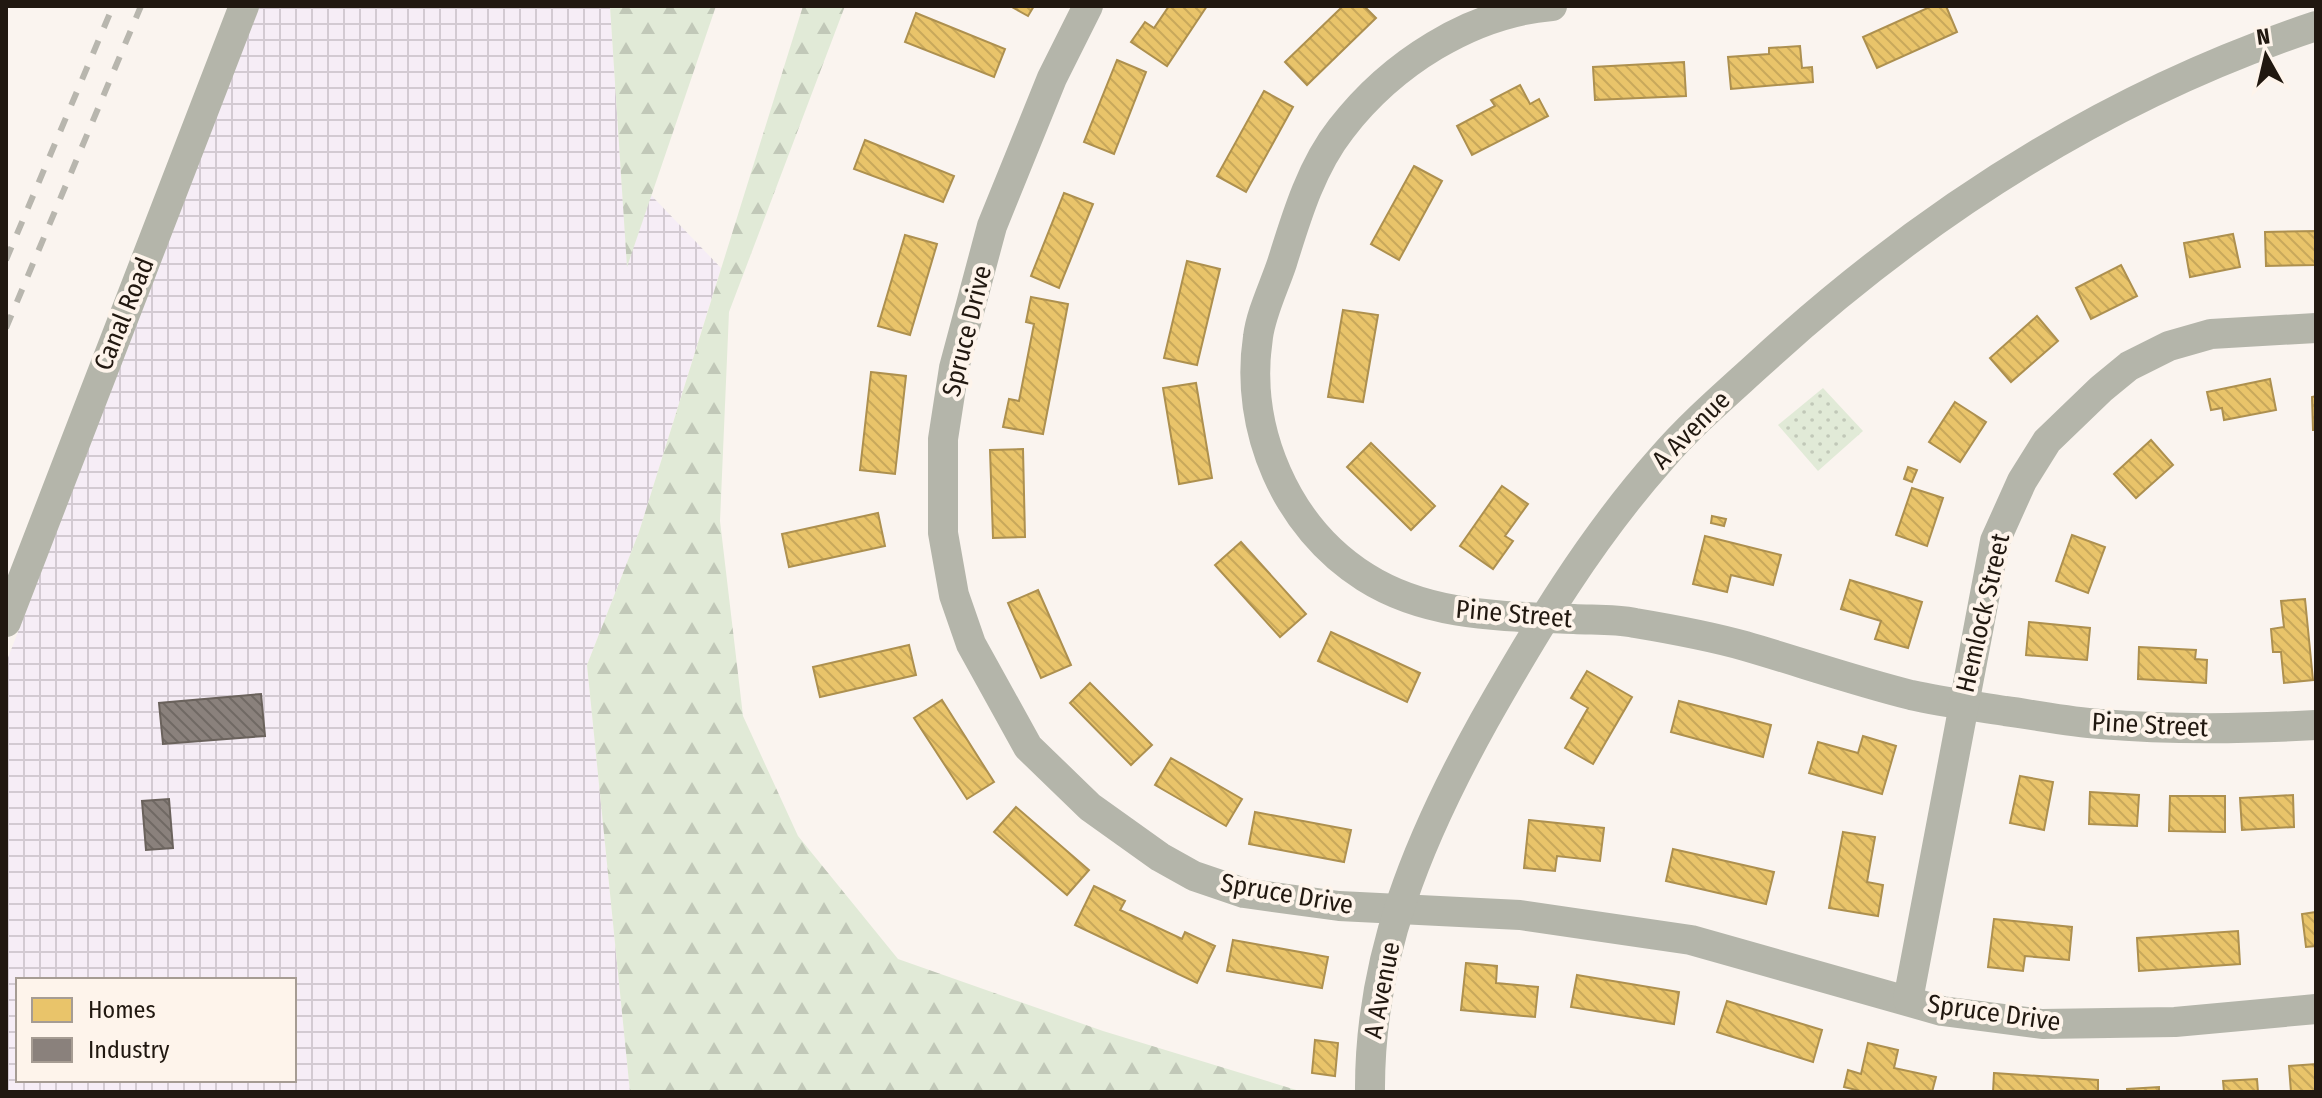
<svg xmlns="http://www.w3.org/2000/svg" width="2322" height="1098" font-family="'Fira Sans Condensed',sans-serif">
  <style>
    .industrial { fill: url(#industrial-grid); fill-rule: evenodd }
    .forest { fill: url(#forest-firs) }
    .park { fill: url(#park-dots) }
    .homes { fill: url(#homes-back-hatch); stroke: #ad904f; stroke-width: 2 }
    .industry { fill: url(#industry-back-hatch); stroke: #6a625c; stroke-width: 2 }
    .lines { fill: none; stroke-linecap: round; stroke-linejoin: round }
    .minor { stroke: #b4b5aa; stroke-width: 30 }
    .rail { stroke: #b8b6ae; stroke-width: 6; stroke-dasharray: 14 14; stroke-linecap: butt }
    .labels { text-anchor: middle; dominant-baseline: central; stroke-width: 8; stroke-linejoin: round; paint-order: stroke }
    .street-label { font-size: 26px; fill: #211810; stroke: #fef4eb }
  </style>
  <defs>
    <pattern id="industrial-grid" width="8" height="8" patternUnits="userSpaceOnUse" patternTransform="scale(2)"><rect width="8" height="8" fill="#f6edf6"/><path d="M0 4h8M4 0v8" fill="none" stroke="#d3cad2"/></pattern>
    <pattern id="forest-firs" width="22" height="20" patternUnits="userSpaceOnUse" patternTransform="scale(2)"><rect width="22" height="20" fill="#e1ead7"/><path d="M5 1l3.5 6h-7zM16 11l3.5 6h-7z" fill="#c1c8b8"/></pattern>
    <pattern id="park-dots" width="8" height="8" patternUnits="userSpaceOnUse" patternTransform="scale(2)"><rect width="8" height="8" fill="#e1ead7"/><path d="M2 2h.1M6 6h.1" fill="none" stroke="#c1c8b8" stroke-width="1.8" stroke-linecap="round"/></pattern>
    <pattern id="homes-back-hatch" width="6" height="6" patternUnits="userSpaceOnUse" patternTransform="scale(2)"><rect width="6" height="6" fill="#e9c46a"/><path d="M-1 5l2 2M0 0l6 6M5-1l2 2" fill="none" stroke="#c8a85b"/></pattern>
    <pattern id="industry-back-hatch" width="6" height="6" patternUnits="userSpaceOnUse" patternTransform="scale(2)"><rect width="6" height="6" fill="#8a817c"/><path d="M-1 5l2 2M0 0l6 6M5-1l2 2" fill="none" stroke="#706964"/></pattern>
  </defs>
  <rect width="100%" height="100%" fill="#faf4ef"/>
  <path class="industrial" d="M258,6H610L627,264L651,195L721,268L639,532L587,665L630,1092H6V663ZM18,980H294V1080H18Z"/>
  <g class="forest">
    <path d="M610,6H716L627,267Z"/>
    <path d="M803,6H845L729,312L720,521L743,716L798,836L898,959L1103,1031L1303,1092H630L587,665L639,532Z"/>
  </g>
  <path class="park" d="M1823,388L1863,431L1818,471L1778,425Z"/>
  <g class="homes">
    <path d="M1010,6H1034L1028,16Z"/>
    <path d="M1169,6H1207L1167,66L1131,42L1145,22L1154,28Z"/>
    <path d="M1343,6H1364L1376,18L1307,85L1285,62Z"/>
    <path d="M1932,6H1946L1957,32L1877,68L1863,37Z"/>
    <path d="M916,13L1005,49L994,77L905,42Z"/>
    <path d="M1800,46L1802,68L1812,67L1813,82L1731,89L1728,57L1769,54V48Z"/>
    <path d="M1117,60L1146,72L1114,154L1084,142Z"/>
    <path d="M1684,62L1686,96L1595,100L1593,67Z"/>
    <path d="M1520,85L1530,104L1539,99L1548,116L1472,155L1457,126L1495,106L1491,100Z"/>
    <path d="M1264,91L1293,107L1246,192L1217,176Z"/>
    <path d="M865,140L954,176L943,202L854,169Z"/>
    <path d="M1414,166L1442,181L1399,260L1371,244Z"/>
    <path d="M1064,193L1093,204L1059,288L1031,276Z"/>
    <path d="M2316,231V265L2266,266L2265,232Z"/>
    <path d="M2233,234L2240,267L2190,277L2184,243Z"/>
    <path d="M905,235L937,244L910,335L878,326Z"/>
    <path d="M1187,261L1220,269L1197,365L1164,358Z"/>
    <path d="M2121,265L2137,296L2091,319L2076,288Z"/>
    <path d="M1031,297L1068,304L1043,434L1003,427L1009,399L1019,401L1034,324L1026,322Z"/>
    <path d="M1343,310L1378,315L1363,402L1328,397Z"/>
    <path d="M2037,316L2058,341L2011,382L1990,358Z"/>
    <path d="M871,372L906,376L895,474L860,470Z"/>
    <path d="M2270,379L2276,410L2224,420L2222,408L2211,410L2207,392Z"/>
    <path d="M1196,383L1212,478L1179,484L1163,388Z"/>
    <path d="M2316,396V430H2313L2312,397Z"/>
    <path d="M1955,402L1986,422L1960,462L1929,442Z"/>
    <path d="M2151,440L2173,465L2136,498L2114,474Z"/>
    <path d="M1371,443L1435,506L1411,530L1347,467Z"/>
    <path d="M1023,449L1025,537L993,538L990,450Z"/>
    <path d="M1908,467L1917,470L1912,482L1904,479Z"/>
    <path d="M1502,486L1528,504L1505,536L1513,541L1493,569L1460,546Z"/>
    <path d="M1912,488L1943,498L1927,546L1896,535Z"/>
    <path d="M878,513L885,546L789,567L782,534Z"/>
    <path d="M1712,516L1726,519L1724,526L1711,523Z"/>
    <path d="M2072,535L2105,547L2088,593L2056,581Z"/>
    <path d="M1705,536L1781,555L1773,585L1731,575L1727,592L1693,584Z"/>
    <path d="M1241,542L1306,614L1280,637L1215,565Z"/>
    <path d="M1850,580L1922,602L1908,648L1875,639L1881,621L1841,609Z"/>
    <path d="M1038,590L1071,665L1041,678L1008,603Z"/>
    <path d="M2305,599L2313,680L2284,683L2281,652H2273L2271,629L2284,627L2281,601Z"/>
    <path d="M2029,622L2090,628L2087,660L2026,655Z"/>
    <path d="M1331,632L1420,673L1407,702L1318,661Z"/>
    <path d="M909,645L916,675L820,697L813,667Z"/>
    <path d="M2139,647L2196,650L2195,659L2207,660L2206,683L2138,679Z"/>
    <path d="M1587,671L1632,697L1593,764L1565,748L1588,708L1571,698Z"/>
    <path d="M1090,683L1152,745L1131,765L1070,703Z"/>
    <path d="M942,700L994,782L967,799L914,718Z"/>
    <path d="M1679,701L1771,725L1763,757L1671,732Z"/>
    <path d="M1863,736L1896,746L1882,794L1809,773L1818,742L1858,753Z"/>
    <path d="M1171,758L1242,799L1226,826L1155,785Z"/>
    <path d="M2020,776L2053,782L2044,830L2010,823Z"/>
    <path d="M2090,792L2139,795L2137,826L2089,824Z"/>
    <path d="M2293,795L2294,827L2242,830L2240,798Z"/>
    <path d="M2170,796H2225V832L2169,831Z"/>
    <path d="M1016,807L1089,870L1067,895L994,832Z"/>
    <path d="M1255,812L1351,830L1344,862L1249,844Z"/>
    <path d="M1529,820L1604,828L1600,861L1557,856L1555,871L1524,868Z"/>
    <path d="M1843,832L1875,837L1867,882L1883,885L1878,916L1829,908Z"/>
    <path d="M1673,849L1774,872L1766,904L1666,881Z"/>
    <path d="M1094,886L1125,901L1120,910L1182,939L1185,932L1215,946L1197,983L1075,925Z"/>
    <path d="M2316,912V946L2306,947L2302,914Z"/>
    <path d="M1994,919L2072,927L2069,960L2025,956L2023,971L1988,967Z"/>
    <path d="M2238,931L2240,964L2139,971L2137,938Z"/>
    <path d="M1233,940L1328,957L1322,988L1227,971Z"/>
    <path d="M1466,963L1497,966L1496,983L1538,987L1535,1017L1461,1010Z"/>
    <path d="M1577,975L1679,992L1674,1024L1571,1007Z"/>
    <path d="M1727,1001L1822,1030L1813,1062L1717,1032Z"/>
    <path d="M1315,1040L1338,1043L1335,1076L1312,1073Z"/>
    <path d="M1868,1043L1898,1050L1894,1068L1936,1077L1932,1092H1864L1844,1087L1848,1070L1861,1074Z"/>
    <path d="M2316,1064V1092H2291L2289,1066Z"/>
    <path d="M1994,1073L2098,1080V1092H1993Z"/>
    <path d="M2257,1079L2258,1092H2224L2223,1081Z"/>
    <path d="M2159,1087V1092H2127V1089Z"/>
  </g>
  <g class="industry">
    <path d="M261,694L265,736L163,744L159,703Z"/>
    <path d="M169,799L173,848L146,850L142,801Z"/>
  </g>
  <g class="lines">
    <g class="minor">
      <path d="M1088,6L1052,78L992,226L954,368L943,439V533L954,595L971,644L1028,747L1090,807L1160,857L1194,876L1244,893L1339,906L1520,915L1691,940L1942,1011L2042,1024L2175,1022L2316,1009"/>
      <path d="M1552,6C1470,13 1391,64 1341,129C1311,167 1296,218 1282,263C1274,287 1261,313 1258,337C1244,429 1286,527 1365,577C1428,617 1502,616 1574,619C1594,620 1615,619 1635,623C1671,629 1709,636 1745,646C1800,662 1855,681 1911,695C1942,702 1974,706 2005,711C2036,715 2068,722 2100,724C2172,730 2244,729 2316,725"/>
      <path d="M6,622L244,6"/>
      <path d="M1908,1000L1995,541L2022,481L2047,441L2101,389L2129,366L2169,346L2211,334L2316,328"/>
      <path d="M1370,1092C1369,956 1419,838 1484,721C1536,629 1590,539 1661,459C1690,425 1725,395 1759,364C1920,216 2107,95 2316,26"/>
    </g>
    <g class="rail">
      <path d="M6,260L113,6"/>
      <path d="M6,328L141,6"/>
    </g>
  </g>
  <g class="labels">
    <g class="street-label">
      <text transform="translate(124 314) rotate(-68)">Canal Road</text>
      <text transform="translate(967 331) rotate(-76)">Spruce Drive</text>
      <text transform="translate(1691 430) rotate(-45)">A Avenue</text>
      <text transform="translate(1983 613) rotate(-77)">Hemlock Street</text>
      <text transform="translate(1514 614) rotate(5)">Pine Street</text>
      <text transform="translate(2150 725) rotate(3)">Pine Street</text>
      <text transform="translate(1287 894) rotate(10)">Spruce Drive</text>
      <text transform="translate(1382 990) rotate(-79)">A Avenue</text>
      <text transform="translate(1994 1013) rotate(8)">Spruce Drive</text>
    </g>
  </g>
  <rect width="2322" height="1098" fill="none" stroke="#211810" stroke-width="16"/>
  <rect x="16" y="978" width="280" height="104" fill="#fef4eb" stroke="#a69c93" stroke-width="2"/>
  <rect x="32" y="998" width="40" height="24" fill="#e9c46a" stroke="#a69c93" stroke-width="2"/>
  <text x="88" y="1018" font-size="24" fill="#211810">Homes</text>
  <rect x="32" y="1038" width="40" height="24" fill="#8a817c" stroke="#a69c93" stroke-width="2"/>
  <text x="88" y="1058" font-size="24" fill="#211810">Industry</text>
  <g transform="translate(2266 56) rotate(352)" stroke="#fef4eb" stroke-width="6" paint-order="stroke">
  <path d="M0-6L14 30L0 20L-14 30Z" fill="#211810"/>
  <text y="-12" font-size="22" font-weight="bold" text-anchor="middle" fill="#211810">N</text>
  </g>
</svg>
